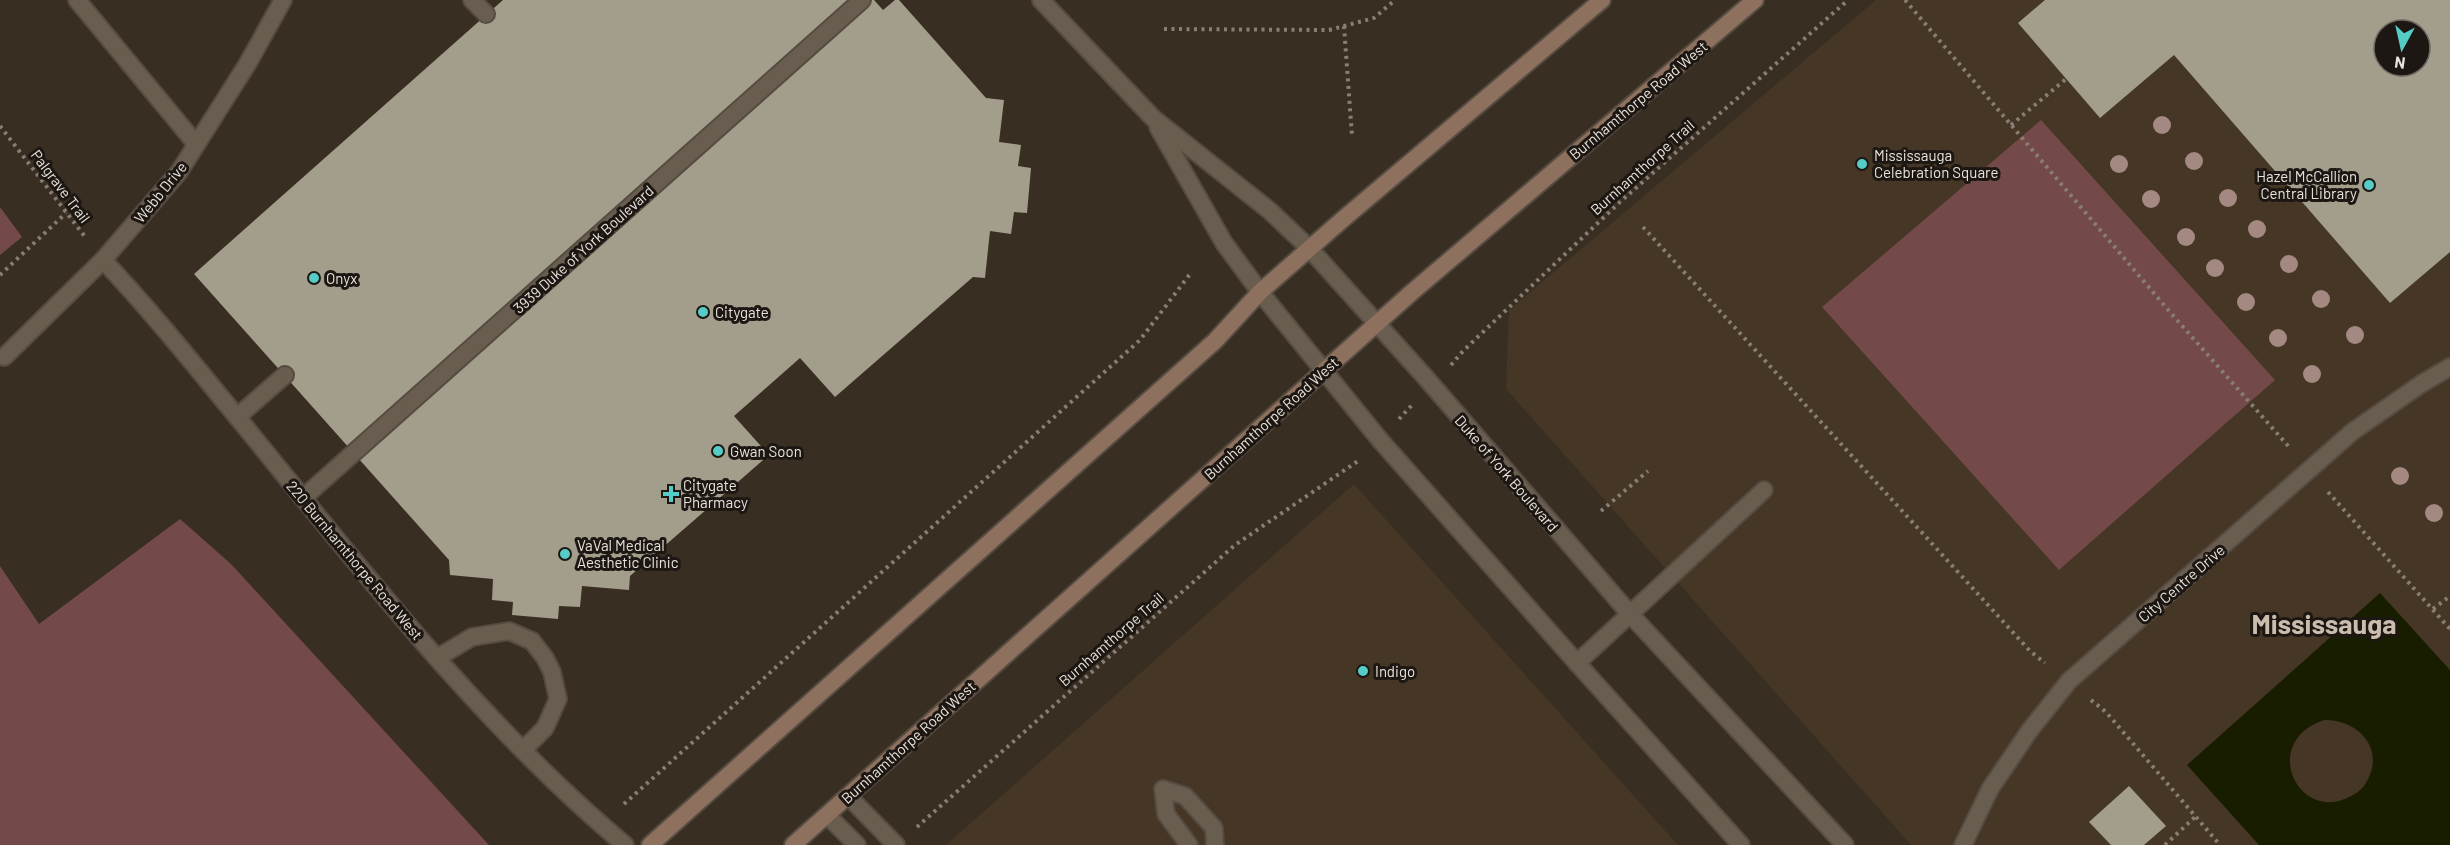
<svg xmlns="http://www.w3.org/2000/svg" width="2450" height="845" font-family="Barlow,sans-serif">
  <style>
    .built { fill: #453625; fill-rule: evenodd }
    .green { fill: #744949 }
    .water { fill: #191d00; fill-rule: evenodd }
    .building { fill: #a39d8c; fill-rule: evenodd }
    .lines { fill: none; stroke-linecap: round; stroke-linejoin: round }
    .service-casing { stroke: #554b41; stroke-width: 20 }
    .pedestrian-casing { stroke: #554b41; stroke-width: 20 }
    .minor-casing { stroke: #554b41; stroke-width: 20 }
    .tertiary-casing { stroke: #554b41; stroke-width: 20 }
    .secondary-casing { stroke: #554b41; stroke-width: 20 }
    .path { stroke: #887e74; stroke-width: 4; stroke-dasharray: 3 4.5; stroke-linecap: butt }
    .service { stroke: #695d50; stroke-width: 16 }
    .pedestrian { stroke: #695d50; stroke-width: 16 }
    .minor { stroke: #695d50; stroke-width: 16 }
    .tertiary { stroke: #695d50; stroke-width: 16 }
    .secondary { stroke: #8d705e; stroke-width: 16 }
    .tree { fill: #a48882 }
    .poi-dot { fill: #55cdc6; stroke: #1c1712; stroke-width: 2 }
    .labels { text-anchor: middle; dominant-baseline: central; stroke-width: 6; stroke-linejoin: round; paint-order: stroke }
    .street-label { font-size: 15px; fill: #eae2db; stroke: #1c1712 }
    .poi-label { font-size: 15px; fill: #eae2db; stroke: #1c1712; text-anchor: start }
    .town-label { font-size: 27px; font-weight: bold; fill: #cbbdae; stroke: #1c1712 }
  </style>
  <rect width="100%" height="100%" fill="#392e22"/>
  <g class="built">
    <path d="M1876,0H2450V845H1911L1506,389L1509,310ZM2384,30H2420V66H2384Z"/>
    <path d="M1354,484L1678,845H946Z"/>
  </g>
  <g class="green">
    <path d="M2041,120L2275,380L2059,570L1822,307Z"/>
    <path d="M0,207L22,237L0,255Z"/>
    <path d="M180,519L231,564L489,845H0V566L39,624Z"/>
  </g>
  <path class="water" d="M2380,593L2450,670V845H2259L2187,765ZM2324,720C2356,719 2386,747 2367,781C2362,791 2353,796 2342,800C2295,816 2262,741 2324,720Z"/>
  <g class="building">
    <path d="M503,0H874L883,10L895,0H899L986,98L1004,100L999,142L1021,145L1018,166L1031,168L1027,213L1014,212L1011,234L990,231L985,278L973,277L835,397L800,358L734,416L769,455L630,576L629,590L582,586L580,607L559,606L558,619L512,615L513,602L492,600L493,579L450,575L449,560L194,274Z"/>
    <path d="M2045,0H2450V252L2390,303L2174,55L2100,118L2018,23ZM2384,30H2420V66H2384Z"/>
    <path d="M2129,786L2166,826L2144,845H2111L2089,822Z"/>
  </g>
  <g class="lines">
    <defs>
      <g id="service">
        <path d="M77,0L196,144"/>
        <path d="M472,0L486,14"/>
        <path d="M103,260C154,314 200,372 247,429C365,574 481,724 625,845"/>
        <path d="M237,417L285,375"/>
        <path d="M303,498L862,0"/>
        <path d="M437,658L472,637L509,631L532,641L545,658L552,672L558,699L545,728L523,750"/>
        <path d="M1577,663L1764,490"/>
        <path d="M848,796L896,845"/>
        <path d="M827,815L857,845"/>
        <path d="M1189,845L1166,814L1163,789L1185,796L1214,828L1215,845"/>
      </g>
      <path id="pedestrian" d="M1963,845L1990,789L2030,730L2069,681L2352,432L2421,384L2450,367"/>
      <g id="minor">
        <path d="M1041,0L1153,118L1270,211L1309,248"/>
        <path d="M1158,127L1224,243L1260,292"/>
        <path d="M4,357L103,260L179,172L248,63L283,0"/>
      </g>
      <g id="tertiary">
        <path d="M1309,248L1426,378L1629,613L1845,845"/>
        <path d="M1260,292L1380,440L1577,663L1741,845"/>
      </g>
      <g id="secondary">
        <path d="M650,845L1215,341L1260,292L1342,220L1602,0"/>
        <path d="M793,845L1411,293L1755,0"/>
      </g>
    </defs>
    <use href="#service" class="service-casing"/>
    <use href="#pedestrian" class="pedestrian-casing"/>
    <use href="#minor" class="minor-casing"/>
    <use href="#tertiary" class="tertiary-casing"/>
    <use href="#secondary" class="secondary-casing"/>
    <g class="path">
      <path d="M1905,0L2169,311L2290,448"/>
      <path d="M1344,26L1352,136"/>
      <path d="M1164,29L1329,30L1374,18L1395,0"/>
      <path d="M2011,125L2066,79"/>
      <path d="M0,126L86,238"/>
      <path d="M1643,227L2030,651L2045,663"/>
      <path d="M0,275L66,213"/>
      <path d="M1451,365L1463,351L1620,202L1848,0"/>
      <path d="M1399,419L1412,405"/>
      <path d="M2328,492L2450,629"/>
      <path d="M1601,511L1648,471"/>
      <path d="M2433,609L2450,596"/>
      <path d="M2091,700L2106,712L2220,845"/>
      <path d="M624,804L1140,340L1190,274"/>
      <path d="M917,827L1235,545L1358,461"/>
      <path d="M2165,845L2195,817"/>
    </g>
    <use href="#service" class="service"/>
    <use href="#pedestrian" class="pedestrian"/>
    <use href="#minor" class="minor"/>
    <use href="#tertiary" class="tertiary"/>
    <use href="#secondary" class="secondary"/>
  </g>
  <g class="tree">
    <circle cx="2162" cy="125" r="9"/>
    <circle cx="2194" cy="161" r="9"/>
    <circle cx="2119" cy="164" r="9"/>
    <circle cx="2228" cy="198" r="9"/>
    <circle cx="2151" cy="199" r="9"/>
    <circle cx="2257" cy="229" r="9"/>
    <circle cx="2186" cy="237" r="9"/>
    <circle cx="2289" cy="264" r="9"/>
    <circle cx="2215" cy="268" r="9"/>
    <circle cx="2321" cy="299" r="9"/>
    <circle cx="2246" cy="302" r="9"/>
    <circle cx="2355" cy="335" r="9"/>
    <circle cx="2278" cy="338" r="9"/>
    <circle cx="2312" cy="374" r="9"/>
    <circle cx="2400" cy="476" r="9"/>
    <circle cx="2434" cy="513" r="9"/>
  </g>
  <g class="poi-dot">
    <circle cx="1862" cy="164" r="6"/>
    <circle cx="2369" cy="185" r="6"/>
    <circle cx="314" cy="278" r="6"/>
    <circle cx="703" cy="312" r="6"/>
    <circle cx="718" cy="451" r="6"/>
    <path d="M668 485h6v6h6v6h-6v6h-6v-6h-6v-6h6z"/>
    <circle cx="565" cy="554" r="6"/>
    <circle cx="1363" cy="671" r="6"/>
  </g>
  <g class="labels">
    <g class="street-label">
      <text transform="translate(1638 100) rotate(-40)">Burnhamthorpe Road West</text>
      <text transform="translate(1642 167) rotate(-42)">Burnhamthorpe Trail</text>
      <text transform="translate(61 186) rotate(53)">Palgrave Trail</text>
      <text transform="translate(160 192) rotate(-51)">Webb Drive</text>
      <text transform="translate(583 249) rotate(-42)">3939 Duke of York Boulevard</text>
      <text transform="translate(1271 418) rotate(-42)">Burnhamthorpe Road West</text>
      <text transform="translate(1507 473) rotate(49)">Duke of York Boulevard</text>
      <text transform="translate(355 560) rotate(50)">220 Burnhamthorpe Road West</text>
      <text transform="translate(2181 583) rotate(-41)">City Centre Drive</text>
      <text transform="translate(1111 639) rotate(-41)">Burnhamthorpe Trail</text>
      <text transform="translate(908 742) rotate(-42)">Burnhamthorpe Road West</text>
    </g>
    <g class="poi-label">
      <text x="1874" y="155">Mississauga<tspan x="1874" dy="17">Celebration Square</tspan></text>
      <text x="2357" y="176" text-anchor="end">Hazel McCallion<tspan x="2357" dy="17">Central Library</tspan></text>
      <text x="326" y="278">Onyx</text>
      <text x="715" y="312">Citygate</text>
      <text x="730" y="451">Gwan Soon</text>
      <text x="683" y="485">Citygate<tspan x="683" dy="17">Pharmacy</tspan></text>
      <text x="577" y="545">VaVal Medical<tspan x="577" dy="17">Aesthetic Clinic</tspan></text>
      <text x="1375" y="671">Indigo</text>
    </g>
    <g class="town-label">
      <text x="2324" y="623">Mississauga</text>
    </g>
  </g>
  <g transform="translate(2402 48) rotate(188)"><circle r="28" fill="#1c1712" stroke="#6e6862" stroke-width="1.5"/>
  <path d="M0-4.5L10 22L0 15L-10 22Z" fill="#55cdc6"/>
  <text y="-9" font-size="16" font-weight="bold" text-anchor="middle" fill="#eae2db">N</text>
  </g>
</svg>
